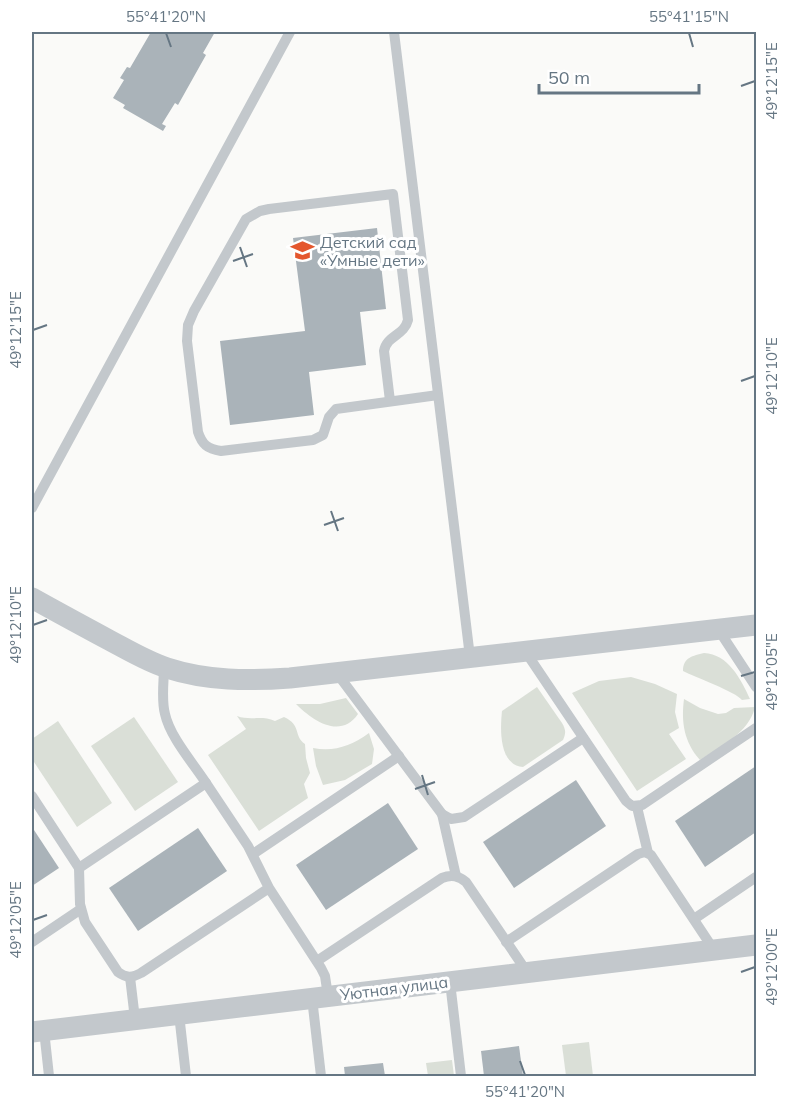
<svg xmlns="http://www.w3.org/2000/svg" width="788" height="1108" font-family="Mulish,sans-serif">
  <style>
    .green { fill: #dadfd7 }
    .building { fill: #aab3b9 }
    .lines { fill: none; stroke-linecap: round; stroke-linejoin: round }
    .lane { stroke: #c3c8cc; stroke-width: 10 }
    .street { stroke: #c3c8cc; stroke-width: 21 }
    .ticks { fill: none; stroke: #657683; stroke-width: 2 }
    .labels { text-anchor: middle; dominant-baseline: central; stroke-width: 6; stroke-linejoin: round; paint-order: stroke }
    .poi-label { font-size: 16px; fill: #657683; stroke: #fff; text-anchor: start }
    .street-label { font-size: 16px; fill: #657683; stroke: #fff }
    .neatline { fill: none; stroke: #657683; stroke-width: 2 }
    .ticks-label { font-size: 15px; text-anchor: middle; fill: #657683 }
  </style>
  <rect width="100%" height="100%" fill="#fafaf8"/>
  <g class="green">
    <path d="M704,653C728,654 741,679 750,699L742,700C736,692 695,677 683,671C683,657 693,656 704,653Z"/>
    <path d="M631,677L655,684L677,694L675,712L679,728L669,734L686,759L637,791L572,693L599,681Z"/>
    <path d="M537,687L562,723C566,730 566,733 563,740L523,767C499,765 500,730 502,711Z"/>
    <path d="M346,698L358,714C340,740 312,720 296,704H320Z"/>
    <path d="M684,699L700,708L718,714L726,713L734,708L755,707C749,733 721,746 700,760C684,742 681,722 684,699Z"/>
    <path d="M237,716C250,721 262,715 275,721L284,717C302,725 293,736 305,744L306,758L310,773L304,784L308,798L259,831L208,755L246,729Z"/>
    <path d="M134,717L178,782L135,811L91,746Z"/>
    <path d="M58,721L112,803L77,827L32,759V739Z"/>
    <path d="M369,733L374,749L372,764L345,780L323,785L316,766L313,748C334,752 351,746 369,733Z"/>
    <path d="M589,1042L593,1076H566L562,1045Z"/>
    <path d="M452,1060L454,1076H428L426,1063Z"/>
  </g>
  <g class="building">
    <path d="M151,32H215L203,53L206,55L178,105L175,103L162,124L166,126L163,131L123,108L125,105L113,98L124,80L120,78L127,67L130,68Z"/>
    <path d="M377,228L386,309L360,312L366,365L309,372L314,415L230,425L220,341L305,331L293,238Z"/>
    <path d="M756,766V832L705,867L675,821Z"/>
    <path d="M576,780L606,826L514,888L483,842Z"/>
    <path d="M388,803L418,849L326,910L296,865Z"/>
    <path d="M32,827L59,868L32,886Z"/>
    <path d="M198,828L227,871L138,931L109,888Z"/>
    <path d="M519,1046L523,1076H484L481,1051Z"/>
    <path d="M383,1063L385,1076H345L344,1067Z"/>
  </g>
  <g class="lines">
    <g class="lane">
      <path d="M394,32L470,657"/>
      <path d="M390,401L384,351C387,335 404,336 408,320L393,194L269,209L260,211L246,219L194,311L188,325L187,341L198,432C202,444 207,449 221,451L313,440L323,435L329,417L336,409L438,395"/>
      <path d="M32,508L290,32"/>
      <path d="M718,629L756,687"/>
      <path d="M525,651L626,801L632,806L642,805L756,728"/>
      <path d="M164,667C164,682 161,699 165,714C170,737 193,763 206,783"/>
      <path d="M336,672L442,814L451,819L464,817L583,738"/>
      <path d="M32,796L79,868"/>
      <path d="M637,807L648,853"/>
      <path d="M442,814L456,876"/>
      <path d="M253,854L399,756"/>
      <path d="M269,888L248,846L206,783L79,868L80,904L85,922L118,972C126,978 132,978 141,973L269,888L321,968L325,976L328,996"/>
      <path d="M694,919L756,877"/>
      <path d="M32,942L81,909"/>
      <path d="M506,942L638,854L645,852L651,855L714,950"/>
      <path d="M317,961L442,878C452,874 459,876 466,882L527,972"/>
      <path d="M130,977L135,1019"/>
      <path d="M450,982L461,1076"/>
      <path d="M312,998L321,1076"/>
      <path d="M179,1014L186,1076"/>
      <path d="M44,1030L49,1076"/>
    </g>
    <g class="street">
      <path d="M32,598C57,612 83,626 109,640C128,650 146,661 167,668C207,681 249,681 290,678L756,625"/>
      <path d="M32,1032L756,945"/>
    </g>
  </g>
  <path class="ticks" d="M166,33L171,47M689,33L693,47M741,86L755,81M240,247L247,267M233,261L253,254M33,330L47,325M741,381L755,376M331,511L338,531M324,525L344,518M33,625L47,620M741,676L755,672M422,775L428,795M415,789L435,782M33,920L47,915M741,972L755,967M520,1061L525,1075"/>
  <defs>
    <symbol id="school-bare" viewBox="-9 -9 18 18"><path d="M0-5L7-2L0 1L-7-2ZM-4 1L0 2.5L4 1V4Q0 6-4 4Z" fill="#e4572e" stroke="#fff" stroke-width="2.5" paint-order="stroke"/></symbol>
  </defs>
  <g fill-rule="evenodd">
    <use href="#school-bare" x="286" y="234" width="33" height="33"/>
  </g>
  <g class="labels">
    <g class="poi-label">
      <text x="320" y="242">Детский сад<tspan x="320" dy="18">«Умные дети»</tspan></text>
    </g>
    <g class="street-label">
      <text transform="translate(394 988) rotate(-7)">Уютная улица</text>
    </g>
  </g>
  <rect width="788" height="1108" fill="none" stroke="#ffffff" stroke-width="66"/>
  <path d="M539 84v9h160v-9" fill="none" stroke="#657683" stroke-width="3"/>
  <text x="548" y="84" font-size="18" fill="#657683" stroke="#ffffff" stroke-width="4.5" paint-order="stroke">50 m</text>
  <rect x="33" y="33" width="722" height="1042" class="neatline"/>
  <g class="ticks-label">
    <text x="166" y="22">55°41'20"N</text>
    <text x="689" y="22">55°41'15"N</text>
    <text transform="translate(772 81) rotate(-90)" y="5">49°12'15"E</text>
    <text transform="translate(16 330) rotate(-90)" y="5">49°12'15"E</text>
    <text transform="translate(772 376) rotate(-90)" y="5">49°12'10"E</text>
    <text transform="translate(16 625) rotate(-90)" y="5">49°12'10"E</text>
    <text transform="translate(772 672) rotate(-90)" y="5">49°12'05"E</text>
    <text transform="translate(16 920) rotate(-90)" y="5">49°12'05"E</text>
    <text transform="translate(772 967) rotate(-90)" y="5">49°12'00"E</text>
    <text x="525" y="1097">55°41'20"N</text>
  </g>
</svg>
